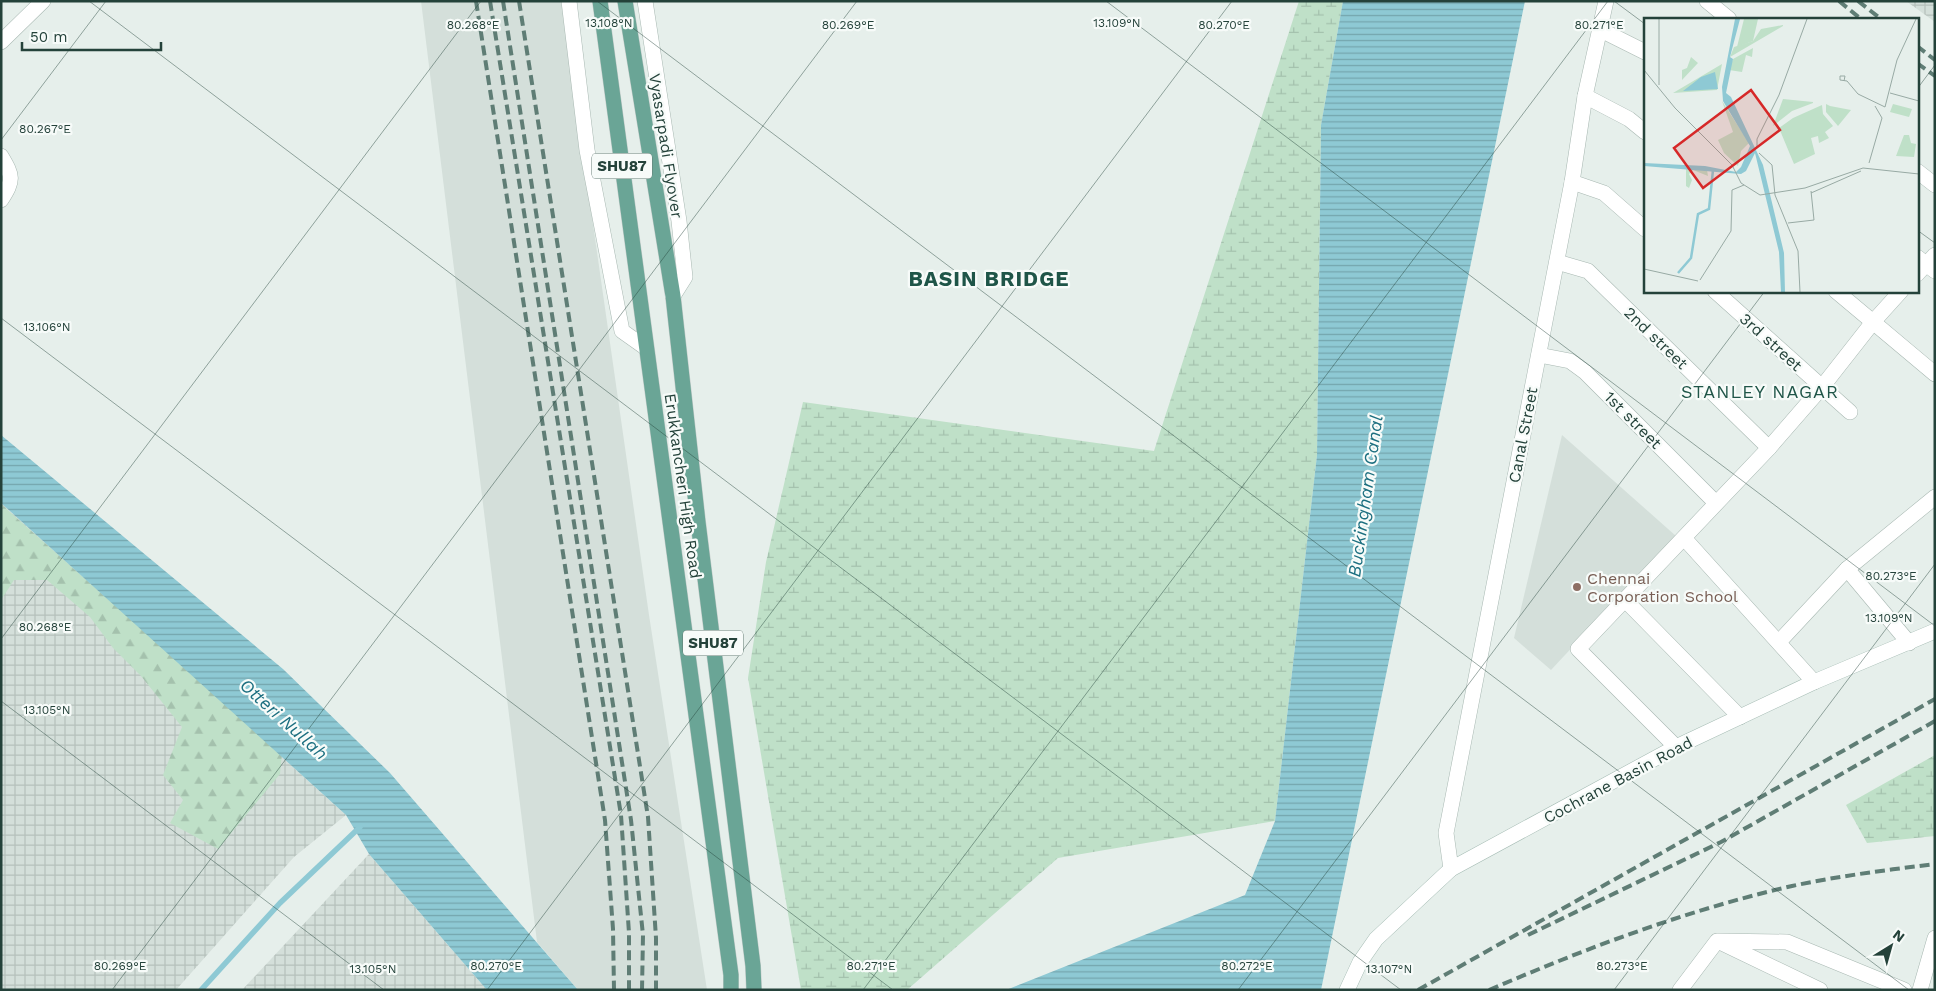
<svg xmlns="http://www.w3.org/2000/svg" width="1936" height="991" font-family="'Work Sans',sans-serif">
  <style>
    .built { fill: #d4dfda }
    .industrial { fill: url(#industrial-grid) }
    .forest { fill: url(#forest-firs) }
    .wetland { fill: url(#wetland-marsh) }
    .water { fill: url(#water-rules) }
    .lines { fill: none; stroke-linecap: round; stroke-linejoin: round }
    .stream { stroke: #8ec9d4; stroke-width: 5.5 }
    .minor-casing { stroke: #a8b8b2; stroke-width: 16 }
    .tertiary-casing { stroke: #a8b8b2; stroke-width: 16 }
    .secondary-casing { stroke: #a4bbb3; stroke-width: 16 }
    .primary-casing { stroke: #c2cac8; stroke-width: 16 }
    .minor { stroke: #fff; stroke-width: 15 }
    .tertiary { stroke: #fff; stroke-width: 15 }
    .secondary { stroke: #fff; stroke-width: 15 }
    .primary { stroke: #6aa596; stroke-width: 15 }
    .rail { stroke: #5f7d75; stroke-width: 4; stroke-dasharray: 10 5; stroke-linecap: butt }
    .ticks { fill: none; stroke: #24423a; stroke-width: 1; stroke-opacity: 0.45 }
    .education-dot { fill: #8d6e63; stroke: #f7fbf9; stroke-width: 2 }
    .labels { text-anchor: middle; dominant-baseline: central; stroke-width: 4.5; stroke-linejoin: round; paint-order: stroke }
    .shield { fill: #f7fbf9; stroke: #637a73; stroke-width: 1 }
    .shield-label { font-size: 15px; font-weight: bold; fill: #24423a }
    .street-label { font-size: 16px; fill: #24423a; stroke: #f7fbf9 }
    .education-label { font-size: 16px; fill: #785e54; stroke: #f7fbf9; text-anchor: start }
    .neighbourhood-label { font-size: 18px; letter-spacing: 1px; fill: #1f5548; stroke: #f7fbf9 }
    .water-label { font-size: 18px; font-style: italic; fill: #1c6f80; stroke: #f7fbf9 }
    .district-label { font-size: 21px; font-weight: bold; letter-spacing: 1px; fill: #1f5548; stroke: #f7fbf9 }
    .inset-river { fill: none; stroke: #8ec9d4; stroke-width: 2.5 }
    .inset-road { fill: none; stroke: #98aaa4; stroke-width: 1 }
    .view { fill: #d62828; fill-opacity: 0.15; stroke: #d62828; stroke-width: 2.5 }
    .inset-edge { fill: none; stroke: #24423a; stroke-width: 2.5 }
    .ticks-label { font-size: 12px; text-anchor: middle; fill: #24423a; stroke: #f7fbf9; stroke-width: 4.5; stroke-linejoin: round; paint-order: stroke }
  </style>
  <defs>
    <pattern id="industrial-grid" width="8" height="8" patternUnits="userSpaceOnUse" patternTransform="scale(1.25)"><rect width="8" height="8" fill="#d4dfda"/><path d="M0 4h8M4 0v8" fill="none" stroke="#b6c1bc"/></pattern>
    <pattern id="forest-firs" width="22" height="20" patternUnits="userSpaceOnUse" patternTransform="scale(1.25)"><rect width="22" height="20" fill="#bfe0c8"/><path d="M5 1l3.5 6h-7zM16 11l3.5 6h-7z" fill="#a4c1ad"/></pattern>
    <pattern id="wetland-marsh" width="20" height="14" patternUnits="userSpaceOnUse" patternTransform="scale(1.25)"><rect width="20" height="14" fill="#bfe0c8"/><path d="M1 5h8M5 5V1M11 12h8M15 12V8" fill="none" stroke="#a4c1ad"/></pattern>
    <pattern id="water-rules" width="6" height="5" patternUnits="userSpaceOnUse" patternTransform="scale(1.25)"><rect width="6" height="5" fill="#8ec9d4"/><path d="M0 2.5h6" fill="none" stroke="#74a5ad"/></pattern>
  </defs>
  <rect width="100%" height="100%" fill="#e6efeb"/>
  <g class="built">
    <path d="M421,1H561L649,615L707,990H578L537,942Z"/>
    <path d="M1562,435L1676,536L1551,670L1514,638Z"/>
  </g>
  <g class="industrial">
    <path d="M1906,1H1935V22Z"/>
    <path d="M1,503L346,815L294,857L176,990H1Z"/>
    <path d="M369,854L487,990H242Z"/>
  </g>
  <path class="forest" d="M1,504L282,754L280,774L218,849L170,823L183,800L163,775L182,727L141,676L113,648L90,617L47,580H14L1,600Z"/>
  <g class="wetland">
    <path d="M1299,1H1343L1321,125L1317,455L1275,821L1058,858L907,990H801L748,678L766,562L803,402L1154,451Z"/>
    <path d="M1935,755V836L1867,843L1846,805Z"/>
  </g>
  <g class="water">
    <path d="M1343,1H1525L1321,990H1006L1245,895L1275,821L1317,455L1321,125Z"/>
    <path d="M1,435L283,669L390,773L578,990H487L369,854L346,815L1,503Z"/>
  </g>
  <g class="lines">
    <path class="stream" d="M201,990L280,903L360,827"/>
    <defs>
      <g id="minor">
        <path d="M1707,1L1729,19"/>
        <path d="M1599,29L1645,52"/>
        <path d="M1,42L43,1"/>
        <path d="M1585,96L1629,119L1645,132"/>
        <path d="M1,156C13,176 14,180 1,200"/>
        <path d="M1917,171L1935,185"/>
        <path d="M1572,182L1604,193L1645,229"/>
        <path d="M1917,257L1935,271"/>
        <path d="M1557,262L1588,271L1769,448"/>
        <path d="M1917,274L1935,255"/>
        <path d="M1715,291L1850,412"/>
        <path d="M1836,291L1935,374"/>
        <path d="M1539,355L1570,361L1585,372L1716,503"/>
        <path d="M1684,538L1814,682"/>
        <path d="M1847,569L1909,643"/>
        <path d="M1625,600L1740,717"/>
        <path d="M1779,642L1847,569L1935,497"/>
        <path d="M1676,747L1578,649L1769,448L1822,387L1873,322L1901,291"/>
        <path d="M1451,869L1446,833L1572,182L1585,96L1606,1"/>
        <path d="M1722,943L1820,990"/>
        <path d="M1680,990L1717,941L1787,942L1904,990"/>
        <path d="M1920,990L1935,938"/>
      </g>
      <g id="tertiary">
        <path d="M569,1L587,150L622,331L646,348"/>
        <path d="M645,1L679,221L685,277L673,296"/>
      </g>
      <path id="secondary" d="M1347,990L1360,962L1376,939L1451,869L1676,747L1814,682L1935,631"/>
      <g id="primary">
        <path d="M600,1L731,975V990"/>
        <path d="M625,1L673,296L698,522L753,966L754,990"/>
      </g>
    </defs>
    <use href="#minor" class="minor-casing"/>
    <use href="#tertiary" class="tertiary-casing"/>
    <use href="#secondary" class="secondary-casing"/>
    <use href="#primary" class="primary-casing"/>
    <use href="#minor" class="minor"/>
    <use href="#tertiary" class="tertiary"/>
    <use href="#secondary" class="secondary"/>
    <use href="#primary" class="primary"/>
    <g class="rail">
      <path d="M476,1L605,820L613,929L614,990"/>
      <path d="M490,1L621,815L629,933V990"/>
      <path d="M503,1L631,820L643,935L642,990"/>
      <path d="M519,1L648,817L656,938V990"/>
      <path d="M1839,1L1861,19"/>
      <path d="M1858,1L1881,19"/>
      <path d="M1917,46L1935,60"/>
      <path d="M1917,63L1935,76"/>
      <path d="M1528,935L1721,842L1935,721"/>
      <path d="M1418,990L1935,699"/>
      <path d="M1489,990C1587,948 1687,910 1792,886C1838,876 1887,870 1935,864"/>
    </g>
  </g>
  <path class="ticks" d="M89,1L1401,990M597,1L1909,990M1106,1L1935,626M1614,1L1645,24M1917,89L1935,65M1,140L106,1M1917,230L1935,243M1,318L893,990M1,639L481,1M1,701L384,990M112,990L857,1M487,990L1232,1M863,990L1608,1M1238,990L1765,291M1614,990L1935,564"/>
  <circle class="education-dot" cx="1577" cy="587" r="5"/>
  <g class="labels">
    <g class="shield">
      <rect x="592" y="153.5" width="60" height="25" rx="4"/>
      <rect x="683" y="630.5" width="60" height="25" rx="4"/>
    </g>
    <g class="shield-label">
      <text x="622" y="166">SHU87</text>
      <text x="713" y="643">SHU87</text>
    </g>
    <g class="street-label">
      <text transform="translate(666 146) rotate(81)">Vyasarpadi Flyover</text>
      <text transform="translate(1656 338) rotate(44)">2nd street</text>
      <text transform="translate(1771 342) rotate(42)">3rd street</text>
      <text transform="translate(1633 420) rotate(45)">1st street</text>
      <text transform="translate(1523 435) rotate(-79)">Canal Street</text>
      <text transform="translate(683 486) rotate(82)">Erukkancheri High Road</text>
      <text transform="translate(1618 780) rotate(-28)">Cochrane Basin Road</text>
    </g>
    <g class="education-label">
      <text x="1587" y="578">Chennai<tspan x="1587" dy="18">Corporation School</tspan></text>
    </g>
    <g class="neighbourhood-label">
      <text x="1760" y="391">STANLEY NAGAR</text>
    </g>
    <g class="water-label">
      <text transform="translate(1365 496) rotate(-82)">Buckingham Canal</text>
      <text transform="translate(284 719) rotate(42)">Otteri Nullah</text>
    </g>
    <g class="district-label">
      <text x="989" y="278">BASIN BRIDGE</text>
    </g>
  </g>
  <g transform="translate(1644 18)">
    <rect width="275" height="275" fill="#e6efeb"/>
    <path d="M100,1H114L109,23L93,29ZM109,30L108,39L102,37L98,54L85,52L89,41ZM182,86L186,88L207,92L194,108L182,94Z" fill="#bfe0c8"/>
    <path d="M42,150L63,152L64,158L49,152L45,156L48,162L45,170L42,168Z" fill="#bfe0c8"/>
    <path d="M139,7V8L86,39L90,29L109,23L117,11ZM47,39L54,45L38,62V52L43,50ZM78,46L73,72L29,75ZM139,81L169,84V85L148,93L129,108ZM78,83L105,125L97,133L94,148L80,135L74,122L89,114Z" fill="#bfe0c8"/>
    <path d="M249,86L268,91L265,99L246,94ZM178,87L179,96L189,108L181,114L185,120L175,125L174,118L167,120L171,136L150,146L135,110L149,100Z" fill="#bfe0c8"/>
    <path d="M260,117H265L267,125L272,126L270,139L252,138Z" fill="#bfe0c8"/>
    <path d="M91,1H96L86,39L89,41L82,75L87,79L119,147L140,235L141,274H137L135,234L111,135L102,153L97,156L0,148V145L61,148L92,154L97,149L106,128L79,83L78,69ZM71,54L74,71L39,73L57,59Z" fill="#8ec9d4"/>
    <path class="inset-river" d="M34,255L47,240L54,196L65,191L69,152"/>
    <path class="inset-road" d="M15,1V67M0,52L31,90L88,147L97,165L116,177L161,170L219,150L275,156M200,63L201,58H196V62L203,63L214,76L241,89L253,42L272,1M246,75L275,83M113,130V121L135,77L163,1M115,135L128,147L131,177L154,233L156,274M225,145L238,100L231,88M167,175L217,153M144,205L170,202L167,173M0,251L54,263M56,262L87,213L88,172L100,167"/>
    <path class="view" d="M107,72L136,112L59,170L30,130Z"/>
    <rect width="275" height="275" class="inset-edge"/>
  </g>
  <g class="ticks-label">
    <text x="609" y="27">13.108°N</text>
    <text x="1117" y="27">13.109°N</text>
    <text x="473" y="29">80.268°E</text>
    <text x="848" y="29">80.269°E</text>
    <text x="1224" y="29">80.270°E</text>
    <text x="1599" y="29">80.271°E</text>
    <text x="45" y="133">80.267°E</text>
    <text x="47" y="331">13.106°N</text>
    <text x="1891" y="580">80.273°E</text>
    <text x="1889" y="622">13.109°N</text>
    <text x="45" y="631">80.268°E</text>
    <text x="47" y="714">13.105°N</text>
    <text x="120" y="970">80.269°E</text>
    <text x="496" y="970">80.270°E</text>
    <text x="871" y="970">80.271°E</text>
    <text x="1247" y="970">80.272°E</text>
    <text x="1622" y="970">80.273°E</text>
    <text x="373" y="973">13.105°N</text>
    <text x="1389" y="973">13.107°N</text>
  </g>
  <rect width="1936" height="991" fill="none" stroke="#24423a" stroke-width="5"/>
  <g transform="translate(1891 946) rotate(37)" stroke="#f7fbf9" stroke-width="4" paint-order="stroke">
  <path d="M0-4L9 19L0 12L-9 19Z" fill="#24423a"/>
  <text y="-8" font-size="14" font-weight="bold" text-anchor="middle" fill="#24423a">N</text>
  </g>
  <path d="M22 42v8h139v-8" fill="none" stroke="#24423a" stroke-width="2.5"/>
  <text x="30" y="42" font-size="15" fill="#24423a" stroke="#f7fbf9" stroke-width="4" paint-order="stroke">50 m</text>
</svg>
